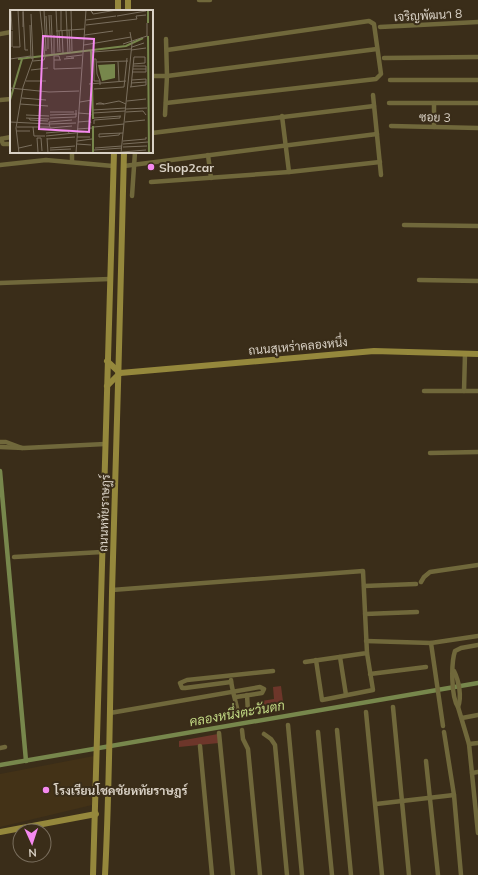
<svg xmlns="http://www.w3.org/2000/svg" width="478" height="875" font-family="Mulish,Sarabun,sans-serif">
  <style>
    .built { fill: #433217 }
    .green { fill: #6d362a }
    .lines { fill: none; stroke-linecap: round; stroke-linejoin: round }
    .canal { stroke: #77874c; stroke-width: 4.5 }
    .street { stroke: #70683b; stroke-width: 4.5 }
    .secondary { stroke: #95883c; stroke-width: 6 }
    .poi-dot { fill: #f589ef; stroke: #3a2d19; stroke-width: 1.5 }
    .labels { text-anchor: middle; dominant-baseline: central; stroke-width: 4; stroke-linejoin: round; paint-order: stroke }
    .street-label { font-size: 12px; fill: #d9d1c5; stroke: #3a2d19 }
    .poi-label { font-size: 12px; font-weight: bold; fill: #d9d1c5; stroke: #3a2d19; text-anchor: start }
    .water-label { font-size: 13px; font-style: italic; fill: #c3da84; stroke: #3a2d19 }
    .inset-river { fill: none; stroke: #77874c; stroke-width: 2 }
    .inset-road { fill: none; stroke: #7a6f5e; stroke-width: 1 }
    .view { fill: #f589ef; fill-opacity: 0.15; stroke: #f589ef; stroke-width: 2 }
    .inset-edge { fill: none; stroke: #d9d1c5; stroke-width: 2 }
  </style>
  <rect width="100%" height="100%" fill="#3a2d19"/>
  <path class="built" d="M94,756L92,805L0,827V774Z"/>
  <g class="green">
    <path d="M281,686L284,709L258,713L255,702L274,699L273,687Z"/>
    <path d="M218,734L219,743L179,747V741Z"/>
  </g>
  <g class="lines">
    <g class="canal">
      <path d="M0,471L26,761"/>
      <path d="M0,765L478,683"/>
    </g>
    <g class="street">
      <path d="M199,0H210"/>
      <path d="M380,27L478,22"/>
      <path d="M0,34L11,32"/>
      <path d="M384,58L478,57"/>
      <path d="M152,76H167L377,49"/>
      <path d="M390,80H478"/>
      <path d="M373,95L381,175"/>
      <path d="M0,100L11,99"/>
      <path d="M166,103L376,79L381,74L374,24L369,21L167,50"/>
      <path d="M389,103H478"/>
      <path d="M434,103V127"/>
      <path d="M165,115L167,76L166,39"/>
      <path d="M282,116L289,172"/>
      <path d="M391,126L478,128"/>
      <path d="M152,133L374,106"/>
      <path d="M0,139L11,137"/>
      <path d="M1,139L3,144H11"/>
      <path d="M208,155L211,178"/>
      <path d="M72,161V152"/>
      <path d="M0,165L46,160L113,166"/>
      <path d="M124,166L377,134"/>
      <path d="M151,182L289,172L380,162"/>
      <path d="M132,196L135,152"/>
      <path d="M404,225L478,226"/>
      <path d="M419,280L478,281"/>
      <path d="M0,283L110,279"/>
      <path d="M424,391H478"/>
      <path d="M464,391L465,354"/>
      <path d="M0,442H6L22,448"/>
      <path d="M0,447L24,448L105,444"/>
      <path d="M430,453L478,452"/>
      <path d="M14,557L102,552"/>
      <path d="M421,582L424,577L430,572L478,565"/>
      <path d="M364,586L416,584"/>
      <path d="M112,590L363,571L367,653L305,662"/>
      <path d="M365,614L417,612"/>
      <path d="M366,641L431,643L478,636"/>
      <path d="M431,643L443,726"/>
      <path d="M478,645L461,648L455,651C451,663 451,697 458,707L469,744L478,833"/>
      <path d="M340,657L346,695"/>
      <path d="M316,660L322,700L373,690L367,653"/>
      <path d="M454,671C459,681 462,697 458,707"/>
      <path d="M370,674L426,667"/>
      <path d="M231,680C232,691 236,701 238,713L241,714L248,712L247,695"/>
      <path d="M231,682L185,688H182L180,683L187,680L273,671"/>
      <path d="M393,707L409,875"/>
      <path d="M366,712L382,875"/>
      <path d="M110,713L260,687L264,689L262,693L236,697"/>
      <path d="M462,718L478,715"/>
      <path d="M288,725L302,875"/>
      <path d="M242,730L243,739L248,749L260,875"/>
      <path d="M337,730L351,875"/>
      <path d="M318,732L332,875"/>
      <path d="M444,732L454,795L461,875"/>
      <path d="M219,733L233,875"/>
      <path d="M264,734L271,739L275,745L287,875"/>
      <path d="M469,744L478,743"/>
      <path d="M200,746L212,875"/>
      <path d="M0,748L5,747"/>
      <path d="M426,761L438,875"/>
      <path d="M472,773L478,772"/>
      <path d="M376,804L454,795"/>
    </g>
    <g class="secondary">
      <path d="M118,11V0"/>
      <path d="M128,11V0"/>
      <path d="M107,361L120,373"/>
      <path d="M120,373L374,351L478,354"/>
      <path d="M107,386L120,373"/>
      <path d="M0,832L96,814"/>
      <path d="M93,875L114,152"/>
      <path d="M105,875C110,781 110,686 112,592C116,445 121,299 124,152"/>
    </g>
  </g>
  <g class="poi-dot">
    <circle cx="151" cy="167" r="4"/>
    <circle cx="46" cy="790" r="4"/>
  </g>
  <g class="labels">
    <g class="street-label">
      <text transform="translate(428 15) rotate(-3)">เจริญพัฒนา 8</text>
      <text transform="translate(435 117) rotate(1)">ซอย 3</text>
      <text transform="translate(298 346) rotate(-5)">ถนนสุเหร่าคลองหนึ่ง</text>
      <text transform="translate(104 513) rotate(-88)">ถนนหทัยราษฎร์</text>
    </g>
    <g class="poi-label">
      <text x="159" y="167">Shop2car</text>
      <text x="54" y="790">โรงเรียนโชคชัยหทัยราษฎร์</text>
    </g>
    <g class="water-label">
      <text transform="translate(237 713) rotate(-10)">คลองหนึ่งตะวันตก</text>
    </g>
  </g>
  <g transform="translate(10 10)">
    <rect width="143" height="143" fill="#3a2d19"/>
    <path d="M105,54V68L92,71L88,55Z" fill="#77874c"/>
    <path class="inset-river" d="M138,0V13M138,26L139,143M81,41L83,109M8,49L116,36L133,28M0,90L12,49M83,116V143"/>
    <path class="inset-road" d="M13,0L15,40H18M34,0L36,41M46,0L47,21M56,0L58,43M61,0L62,41M1,1L2,20M83,3L81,1L83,4L107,0M39,5L40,25M41,5L42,25M36,6L37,25M107,6L136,1M76,10L106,6M20,15L21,48L23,49M76,15L127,9L126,6L136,5M13,17V2M59,20L60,43M46,21L74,19M47,21L48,42M49,21L50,42M51,21V0M52,21L53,43M41,25L42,44M44,25V44M75,25L103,21M38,26V39M113,34L137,26V13M74,35L121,27M2,37V21M3,37H10L8,0M122,37L134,33M121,40L136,38M83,42L121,39M56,47L72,45M0,49L21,46M54,49L64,48H61M44,50V46H49L50,50M51,50H44V59L71,58M23,51L34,50L35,47L30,0M87,52L118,51M108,52L109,71M123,59H136M21,60L38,58M122,62H136V56H123M16,71H36M90,71H84V49H86L87,64L90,71V75M121,73L136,72M79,74L116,71M120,77L136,75V69L122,70M121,77L124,47H135V53L123,54M0,78L39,82L69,81M84,79L114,77L117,48M12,88L36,90M117,91L136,89M70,92L82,90M89,93H91L94,94H86ZM10,94L38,96M94,94L109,91L116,94M116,99L137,98M83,100L116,98M40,102H64M116,102L133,101L136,105M68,103L81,104L80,107M83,103L115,101M16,105L39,106M40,105L67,104M16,108L39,109M19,108L20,110L38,111M40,108L66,107V100M84,108L111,106M0,112L39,114M68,112L80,111L81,113M115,112L135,110M40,114L66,113M84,114V110L110,108V106M62,116L40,118L39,112L62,110M7,117H39M23,117L24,126H35M84,117L114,114M67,119L82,118M6,121H20M36,123L58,121L59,123M36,126L74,122M67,127H80M89,127V124L113,123M89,127L109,125L110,123M37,128L38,143M37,129L65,127M67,131L82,129M113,131L136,129V127M67,134L81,135M113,134L138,132M113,137L137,136M9,138L22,135M40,138L65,136M85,138L112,136M40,140L61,139M84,140L112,138M28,142L27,128H31L32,141M112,142L136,140M9,143L6,118L13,77L23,49L21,4M66,143L76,0M111,143L122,33L120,22"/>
    <path class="view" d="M33,26L84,29L79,122L29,119Z"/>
    <rect width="143" height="143" class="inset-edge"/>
  </g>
  <g transform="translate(32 843) rotate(177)"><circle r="19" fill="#3a2d19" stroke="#7a6f5e"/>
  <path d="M0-3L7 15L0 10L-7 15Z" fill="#f589ef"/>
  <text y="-6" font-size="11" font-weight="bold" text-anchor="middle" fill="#d9d1c5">N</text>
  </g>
</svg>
